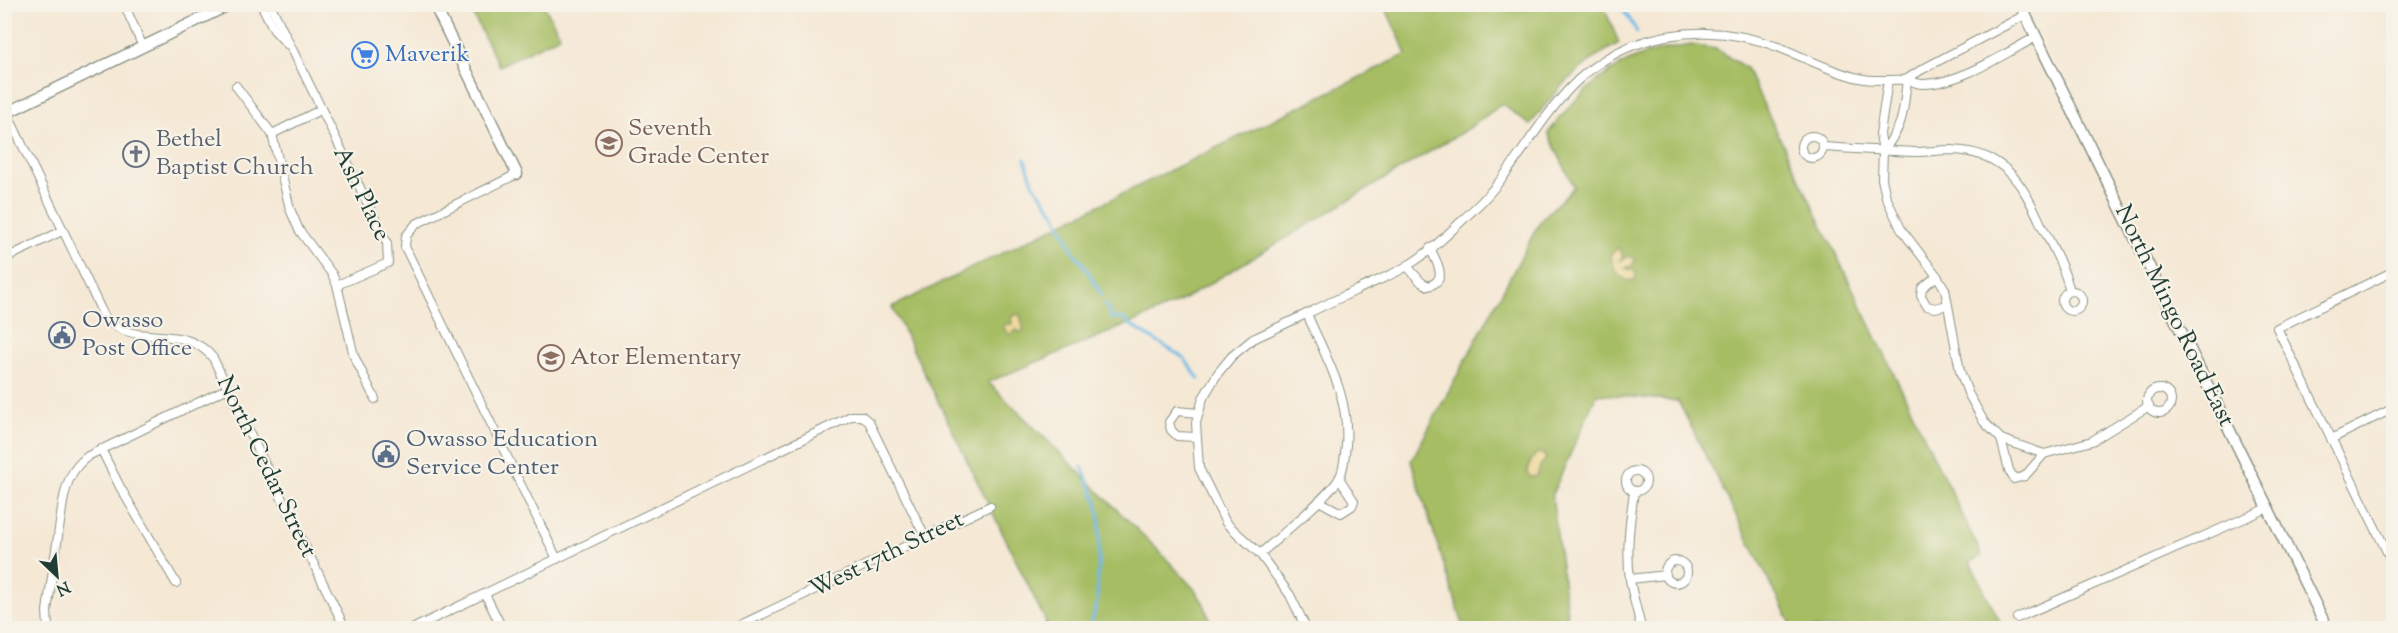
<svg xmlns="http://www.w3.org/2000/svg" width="2398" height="633" font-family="'Sorts Mill Goudy',serif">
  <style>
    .green { fill: #a6bd63; stroke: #627d4c; stroke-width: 1.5 }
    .sand { fill: #eeda9e; stroke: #868c69; stroke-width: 1.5 }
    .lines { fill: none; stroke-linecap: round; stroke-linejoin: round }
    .stream { stroke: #6bb9e5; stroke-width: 3 }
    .street-casing { stroke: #8a9284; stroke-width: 10 }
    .secondary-casing { stroke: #8a9284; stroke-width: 13 }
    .street { stroke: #fff; stroke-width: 8 }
    .secondary { stroke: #fff; stroke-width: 10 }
    .labels { text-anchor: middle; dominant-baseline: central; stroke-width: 4.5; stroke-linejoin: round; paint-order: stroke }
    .shop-label { font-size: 24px; fill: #366cbe; stroke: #f7f3e8; text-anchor: start }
    .education-label { font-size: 24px; fill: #785e54; stroke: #f7f3e8; text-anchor: start }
    .worship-label { font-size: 24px; fill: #5b616d; stroke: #f7f3e8; text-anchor: start }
    .street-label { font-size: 24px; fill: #1f3d34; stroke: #f7f3e8 }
    .service-label { font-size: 24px; fill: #4e5e75; stroke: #f7f3e8; text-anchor: start }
  </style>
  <rect width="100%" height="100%" fill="#f7f3e8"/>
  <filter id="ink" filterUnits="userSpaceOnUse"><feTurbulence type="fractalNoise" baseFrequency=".0167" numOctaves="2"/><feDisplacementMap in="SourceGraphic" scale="12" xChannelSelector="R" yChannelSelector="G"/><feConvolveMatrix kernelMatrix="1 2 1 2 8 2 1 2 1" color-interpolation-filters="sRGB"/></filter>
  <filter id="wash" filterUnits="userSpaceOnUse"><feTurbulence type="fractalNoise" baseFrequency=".008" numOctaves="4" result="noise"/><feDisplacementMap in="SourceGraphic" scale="24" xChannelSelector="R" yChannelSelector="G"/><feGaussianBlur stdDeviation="1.35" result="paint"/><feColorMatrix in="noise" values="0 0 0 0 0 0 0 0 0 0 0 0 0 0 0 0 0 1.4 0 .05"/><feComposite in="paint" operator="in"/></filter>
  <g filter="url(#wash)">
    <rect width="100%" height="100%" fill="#f5e8d5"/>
    <g class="green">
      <path d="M468,5H544L560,36L499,66Z"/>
      <path d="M1384,5H1603L1619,43C1579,65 1556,89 1530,125L1502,104L1469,128L1181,301L1139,320L988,382L1160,552L1196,591L1204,604L1213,628H1049L892,307L1407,54Z"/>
      <path d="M1691,45L1716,49L1746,68L1982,556L1970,562L2003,628H1793L1678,401L1597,394L1552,495L1569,628H1464L1411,461L1541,220L1574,187L1548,133C1573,100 1608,65 1649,53C1663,49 1677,48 1691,45Z"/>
    </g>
    <g class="sand">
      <path d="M1618,248L1623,255L1620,261L1629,256L1635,260L1632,266L1625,268L1635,271L1636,276L1634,280C1621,283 1611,266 1611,254Z"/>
      <path d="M1018,314L1020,315L1024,331L1021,332L1016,330L1010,335L1003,327L1006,324H1012L1011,317Z"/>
      <path d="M1537,453L1543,454L1546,459L1540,466L1537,476L1530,477L1527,472L1532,459Z"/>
    </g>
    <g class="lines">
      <g class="stream">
        <path d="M1618,4L1629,18L1637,32"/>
        <path d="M1025,159L1034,185L1056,215L1073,251L1086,268L1102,295"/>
        <path d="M1105,303L1112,319L1123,318L1132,326L1184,358L1199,379"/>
        <path d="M1082,467L1097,502L1100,520L1097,603L1090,628"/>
      </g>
    </g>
  </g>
  <g filter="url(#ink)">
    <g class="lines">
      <defs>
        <g id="street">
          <path d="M124,4L143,47"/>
          <path d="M261,4L274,30L287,44"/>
          <path d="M270,4L387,243L388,263L337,285"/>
          <path d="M1907,79L1921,70L2025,15"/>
          <path d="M1888,80L1880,134L1883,151L1882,179L1886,197L1901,229L1937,276"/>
          <path d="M236,86L272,134L290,209L299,230L332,274L337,285L354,356L375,399"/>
          <path d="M7,113L104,316C133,351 183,320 213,358L345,628"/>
          <path d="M272,134L320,110"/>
          <circle cx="1812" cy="147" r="11"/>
          <path d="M1823,147C1854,149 1884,151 1915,152C1927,152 1940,150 1952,150C2004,152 2021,181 2041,224C2052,246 2064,267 2070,291"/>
          <path d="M1883,151C1905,124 1903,112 1907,79"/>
          <path d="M517,174L416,224L406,236L405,247L557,559"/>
          <path d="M4,259L62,231"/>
          <path d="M1407,266L1421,282L1428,286C1449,280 1437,263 1430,248"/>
          <path d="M2394,271L2277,328L2394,566"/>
          <circle cx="2072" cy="301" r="10"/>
          <path d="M1948,305L1935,308L1927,306L1921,296L1922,288L1937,276L1945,289L1960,371L1968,393L1984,422L2001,439L2044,454L2092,441L2149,406"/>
          <circle cx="2159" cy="401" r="12"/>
          <path d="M1196,437L1177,436L1171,430L1169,422L1177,411L1198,413"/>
          <path d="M2001,439L2009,470L2014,479L2025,476L2044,454"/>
          <path d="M2331,439L2394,408"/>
          <path d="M101,449L120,487L176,583"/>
          <circle cx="1636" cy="481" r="10"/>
          <path d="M1634,491C1630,520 1626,549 1630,579C1632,595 1638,612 1641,628"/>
          <path d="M1319,501L1341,513L1352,506L1354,501L1339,478"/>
          <path d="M1260,554C1277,538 1331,495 1340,477C1344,468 1345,455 1346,445C1350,396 1326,358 1307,314"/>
          <circle cx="1676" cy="572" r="11"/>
          <path d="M1630,579L1666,575"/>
          <path d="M485,594L502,628"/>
          <path d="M2017,618L2268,508"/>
          <path d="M48,628L47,611L63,502C67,482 71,469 88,456L228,388"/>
          <path d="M414,628L851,416H862L869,422L925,537"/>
          <path d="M734,628L990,506"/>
          <path d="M1036,628L1047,623"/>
          <path d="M1306,628L1290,595L1260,554L1226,523L1199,468L1196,423L1203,398L1218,373L1232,356L1253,339C1288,323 1322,306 1357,290C1373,282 1391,276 1407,266C1431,252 1453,229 1473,210C1533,155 1550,77 1634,45C1680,28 1731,29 1778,47C1804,57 1831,72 1859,78C1874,82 1889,79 1905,80C1911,80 1916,84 1922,84C1958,85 2004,54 2036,37"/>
        </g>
        <g id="secondary">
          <path d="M434,4L517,174"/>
          <path d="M2020,4L2327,628"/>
          <path d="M4,114L231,4"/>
        </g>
      </defs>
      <use href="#street" class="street-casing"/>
      <use href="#secondary" class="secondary-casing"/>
      <use href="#street" class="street"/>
      <use href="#secondary" class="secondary"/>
    </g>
  </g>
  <defs>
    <symbol id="supermarket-ring" viewBox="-11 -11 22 22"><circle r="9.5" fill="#f7f3e8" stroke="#3f7fe0" stroke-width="1.5"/><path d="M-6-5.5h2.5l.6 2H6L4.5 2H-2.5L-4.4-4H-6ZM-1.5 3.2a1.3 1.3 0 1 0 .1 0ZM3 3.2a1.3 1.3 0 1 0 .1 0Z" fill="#3f7fe0"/></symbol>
    <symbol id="school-ring" viewBox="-11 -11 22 22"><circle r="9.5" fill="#f7f3e8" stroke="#8d6e63" stroke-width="1.5"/><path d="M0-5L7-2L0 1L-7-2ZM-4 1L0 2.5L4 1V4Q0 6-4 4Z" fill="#8d6e63"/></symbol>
    <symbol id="church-ring" viewBox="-11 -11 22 22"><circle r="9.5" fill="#f7f3e8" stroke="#6b7280" stroke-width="1.5"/><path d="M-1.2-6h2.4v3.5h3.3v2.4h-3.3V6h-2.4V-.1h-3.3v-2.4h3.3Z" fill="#6b7280"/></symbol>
    <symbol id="civic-ring" viewBox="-11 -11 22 22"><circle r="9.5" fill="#f7f3e8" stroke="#5c6f8a" stroke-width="1.5"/><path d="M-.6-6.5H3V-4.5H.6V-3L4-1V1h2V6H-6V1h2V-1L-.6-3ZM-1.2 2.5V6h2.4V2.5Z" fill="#5c6f8a"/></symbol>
  </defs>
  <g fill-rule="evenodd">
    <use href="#supermarket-ring" x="350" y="40" width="30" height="30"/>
    <use href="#school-ring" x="594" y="128" width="30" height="30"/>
    <use href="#church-ring" x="121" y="139" width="30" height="30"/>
    <use href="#civic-ring" x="47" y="320" width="30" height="30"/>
    <use href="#school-ring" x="536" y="343" width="30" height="30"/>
    <use href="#civic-ring" x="371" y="439" width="30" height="30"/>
  </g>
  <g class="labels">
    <g class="shop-label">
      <text x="385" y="55">Maverik</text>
    </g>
    <g class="education-label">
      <text x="628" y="129">Seventh<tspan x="628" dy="28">Grade Center</tspan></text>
      <text x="570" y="358">Ator Elementary</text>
    </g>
    <g class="worship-label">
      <text x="156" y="140">Bethel<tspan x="156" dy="28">Baptist Church</tspan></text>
    </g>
    <g class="street-label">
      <text transform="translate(361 194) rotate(64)">Ash Place</text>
      <text transform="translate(2174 316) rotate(64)">North Mingo Road East</text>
      <text transform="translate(266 467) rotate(64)">North Cedar Street</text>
      <text transform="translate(887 555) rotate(-26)">West 17th Street</text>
    </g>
    <g class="service-label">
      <text x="82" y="321">Owasso<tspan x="82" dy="28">Post Office</tspan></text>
      <text x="406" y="440">Owasso Education<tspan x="406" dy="28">Service Center</tspan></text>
    </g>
  </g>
  <rect width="2398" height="633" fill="none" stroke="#f7f3e8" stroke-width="24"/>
  <g transform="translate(57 576) rotate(154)" stroke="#f7f3e8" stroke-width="4.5" paint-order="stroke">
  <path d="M0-4.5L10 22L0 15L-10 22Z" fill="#1f3d34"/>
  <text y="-9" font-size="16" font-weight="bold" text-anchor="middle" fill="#1f3d34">N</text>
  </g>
</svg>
